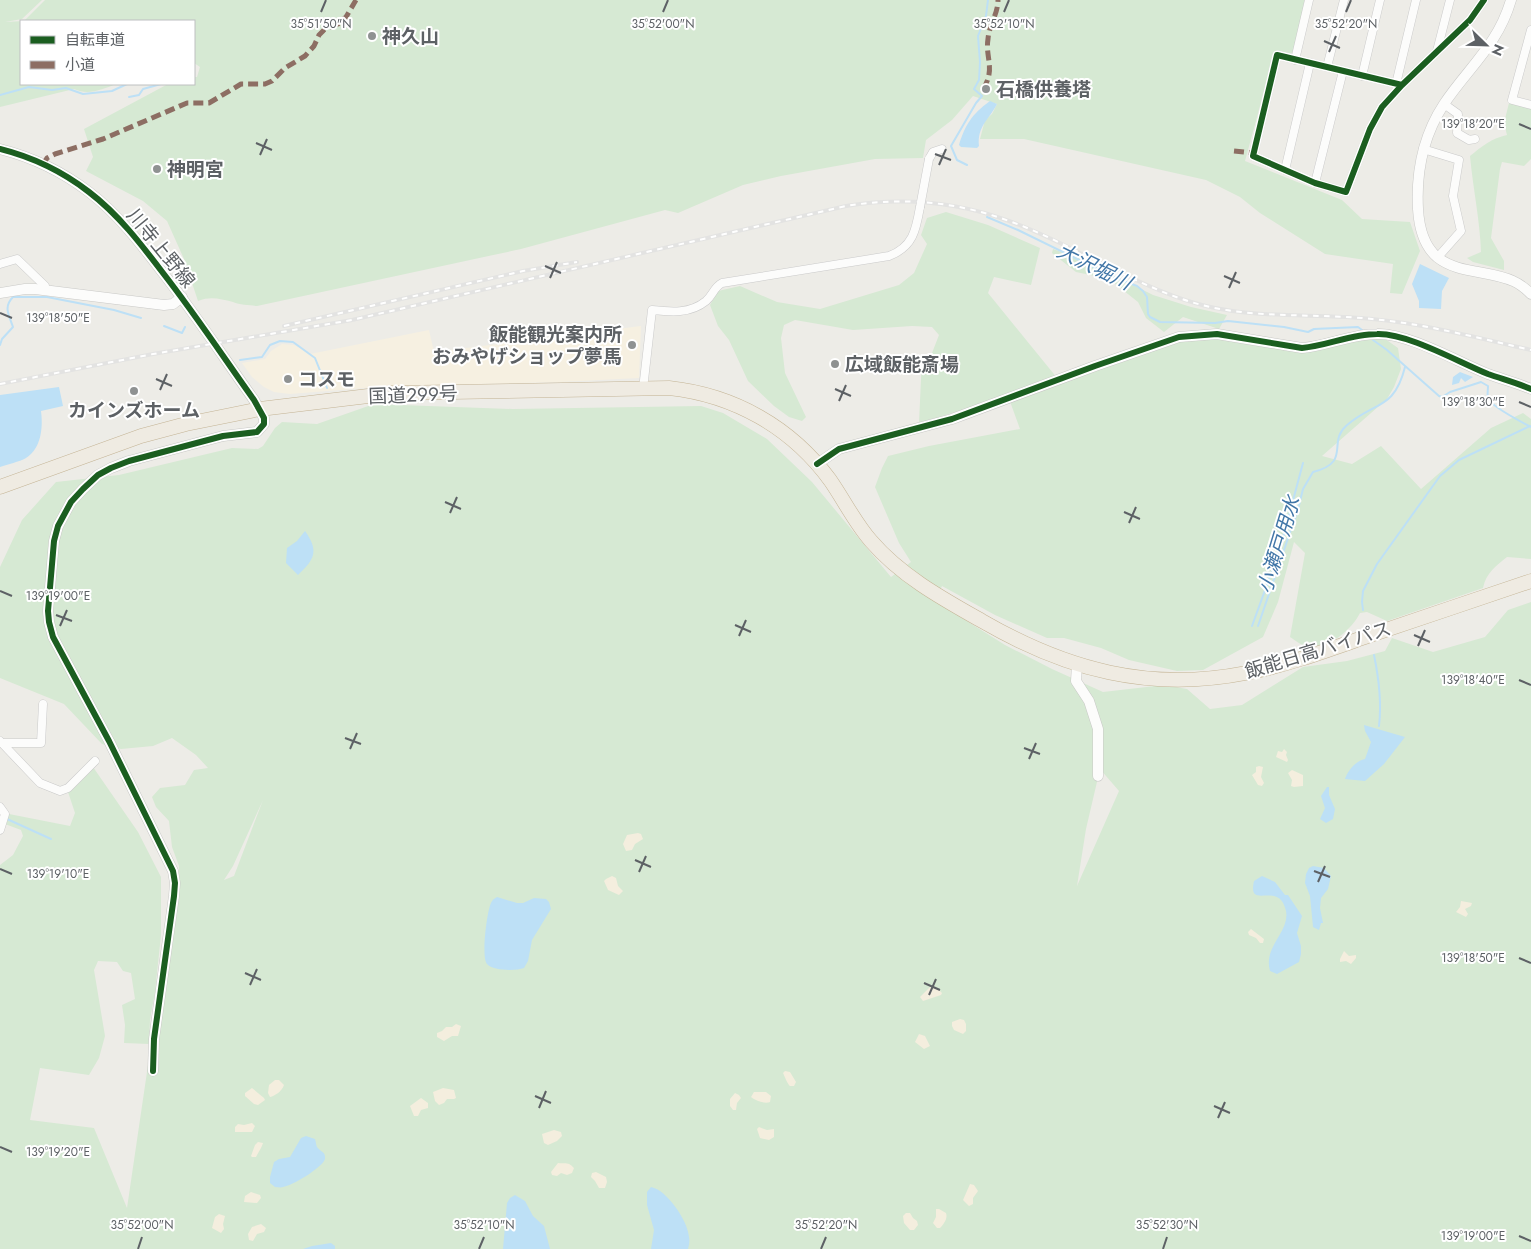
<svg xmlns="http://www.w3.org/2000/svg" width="1531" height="1249" font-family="Jost,'Noto Sans JP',sans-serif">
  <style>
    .commercial { fill: #f6f0e1 }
    .green { fill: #d6e9d3; fill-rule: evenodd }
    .sand { fill: #f4eede }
    .water { fill: #bde0f6 }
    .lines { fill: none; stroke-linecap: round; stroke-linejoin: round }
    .stream { stroke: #bde0f6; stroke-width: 2 }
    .street-casing { stroke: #cacaca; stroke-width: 9 }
    .secondary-casing { stroke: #c9c9c7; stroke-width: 11 }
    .highway-casing { stroke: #c4b495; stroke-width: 15 }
    .street { stroke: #fcfcfb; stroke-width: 8 }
    .secondary { stroke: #fcfcfb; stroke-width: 10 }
    .highway { stroke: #efebe2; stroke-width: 14 }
    .rail-casing { stroke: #e3e3e2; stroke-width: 4 }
    .rail { stroke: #fff; stroke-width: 2; stroke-dasharray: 5.5; stroke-linecap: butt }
    .street-bridge-casing { stroke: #cacaca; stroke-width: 9; stroke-linecap: butt }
    .street-bridge { stroke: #fcfcfb; stroke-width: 8 }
    .quiet { stroke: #8d6e63; stroke-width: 5; stroke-dasharray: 10 5; stroke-linecap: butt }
    .cycleway-casing { stroke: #fff; stroke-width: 9 }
    .cycleway { stroke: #1b5e20; stroke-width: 6 }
    .ticks { fill: none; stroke: #5d6165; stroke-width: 2 }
    .poi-dot { fill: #8f9292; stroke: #fff; stroke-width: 2 }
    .labels { text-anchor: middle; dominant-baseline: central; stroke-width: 4; stroke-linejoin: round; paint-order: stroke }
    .poi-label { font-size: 19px; font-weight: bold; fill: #5d6165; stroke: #fff; text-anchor: start }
    .street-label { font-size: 19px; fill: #5d6165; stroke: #fff }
    .water-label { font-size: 20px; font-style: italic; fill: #4176a7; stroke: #fff }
    .ticks-label { font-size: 12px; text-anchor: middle; fill: #5d6165; stroke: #fff; stroke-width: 4; stroke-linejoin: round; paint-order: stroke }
  </style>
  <rect width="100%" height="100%" fill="#edece7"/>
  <path class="commercial" d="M641,326L639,378L560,382L389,386L290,394L274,392L264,387L252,377L242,363L265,359L271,351L282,344L294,345L310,354L429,330L434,352Z"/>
  <g class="green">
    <path d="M0,0H42L22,19L5,22L24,21L45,0H1305L1293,52L1290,54L1275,51L1245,161L1342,200L1362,219L1410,222L1420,251L1402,294L1390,293L1393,264L1325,254L1260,213L1240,197L1206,180L1024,139H980L985,120L992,114L997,104L973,96L952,120L926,140L923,158L875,159L781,176L743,185L678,213L665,210L521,249L257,306C249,305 240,305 233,302C220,299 211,296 198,301L184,259L167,221L143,201L86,171L93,157L84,129L168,84H194V77H197L200,67L194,63V21H21V84H117C102,89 89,96 74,89L0,107Z"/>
    <path d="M1509,103L1531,108V159L1524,166L1502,162L1500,169L1491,238L1504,261V270L1473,262L1467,258L1481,252C1480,220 1473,189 1470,156C1481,147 1492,138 1507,135L1504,123Z"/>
    <path d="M946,212L988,225L1040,248L1031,285L994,277L988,293L1062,384L1095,366L1199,334L1285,346L1378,334L1398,348L1401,369L1394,387L1387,399L1322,456L1352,464L1381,446L1421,489L1491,428L1523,413L1531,419V559L1507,557C1496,566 1486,573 1483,588L1387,621L1367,612L1360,613C1351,631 1328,649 1307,646C1302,646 1295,640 1290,637L1305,553L1294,542L1278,602L1263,637L1203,670L1177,671L1129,660L1101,648L1064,638H1047L995,615L942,586L935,601L1005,645L1052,669L1103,692L1164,685L1187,689L1210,709L1242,705L1303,667L1347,661L1385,651L1392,638L1433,652L1485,637L1508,610L1531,602V1249H0V865L13,855L23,836L21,830L5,824L9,814L70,826L75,813L68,792L90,767H93L138,832L161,877V935L155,992L150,1020L149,1044L124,1043L125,1025L122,1005L135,999L131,973L123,971L117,962L98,961L94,970L105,1036L99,1058L89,1075L40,1068L30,1120L94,1128L127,1208L172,902L179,899V866L172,847L169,821L156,807L152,797L160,788L185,785L194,770L208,768L196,755L172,738L153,746L121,749L102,744L64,704L0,678V567L22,520L56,482L119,475L232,448L258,449L263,446L275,428L282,422L317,424L374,404L513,409L701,406L723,413L767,439L812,482L891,577L911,562L899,543L875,487L882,468L888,456L929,446L1020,429L1008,396L919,423L922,357L932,353L939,335L932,327L912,326L853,330L795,320L784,325L781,338L785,373L806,417L802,421L789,417L774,406L748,381L729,340L718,326L710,305L718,291L740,286L777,302L820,309L899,285L914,273L927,244L921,235L927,218ZM1100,769L1119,791L1077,886L1086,829ZM263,800L234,876L224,880L233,866Z"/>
    <path d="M1053,249L1081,259L1153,295L1191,307L1227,315L1219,329L1183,317L1164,332L1146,318L1138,302L1109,279L1076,272L1052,253Z"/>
  </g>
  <g class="sand">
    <path d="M1284,749L1287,752L1286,755L1288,760L1287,762L1276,757L1278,751L1282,752Z"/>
    <path d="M1259,766L1263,767L1261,777L1264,783L1262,786L1258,785L1252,775L1256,772V767Z"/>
    <path d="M1292,770L1303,775V786L1294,787L1291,786L1292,780L1288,773Z"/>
    <path d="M638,833L641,834L643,839L635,844L632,850L626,851L623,844L627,835Z"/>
    <path d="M612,876L616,878L618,886L623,891L619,895L608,890L604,881L606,879Z"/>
    <path d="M1461,901L1472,903L1471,906L1465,909L1468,914L1466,917L1456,912L1460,907Z"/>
    <path d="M1251,929L1264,939L1263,943H1260L1256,938L1249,935L1248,932Z"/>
    <path d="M1344,951L1349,956L1356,955V958L1351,964L1346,961L1340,962V959Z"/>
    <path d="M930,987L938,989L942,993L941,995L923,1001L920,997Z"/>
    <path d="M960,1019L964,1020L966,1024V1031L963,1034L954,1030L952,1026V1022Z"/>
    <path d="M456,1024L461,1026L458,1036H452L444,1041L437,1037V1033L442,1031L446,1027H452Z"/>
    <path d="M919,1034L925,1036L930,1046L924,1049L915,1042Z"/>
    <path d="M785,1071L790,1072L796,1082L794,1086H790C788,1085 784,1075 783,1073Z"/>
    <path d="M275,1080H279L284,1085C282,1091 275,1096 270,1097L268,1093L269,1085Z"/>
    <path d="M252,1088L264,1098L265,1100L258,1105L254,1104L245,1096V1093Z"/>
    <path d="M443,1088L454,1090L456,1098L454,1099H447L444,1103L439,1105L435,1101L433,1092Z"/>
    <path d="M754,1092H766L771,1096L770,1102C765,1104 756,1101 751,1097Z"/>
    <path d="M735,1093L739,1095L741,1098L737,1103L736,1110H733L730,1106V1099Z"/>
    <path d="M421,1098L428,1103V1108L421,1110L418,1116H414L410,1106Z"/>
    <path d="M252,1123L255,1126L252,1132H235V1127L238,1124L244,1125Z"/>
    <path d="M759,1127L767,1130L774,1129V1137L769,1140L760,1138L757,1129Z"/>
    <path d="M554,1130L561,1132L562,1136L557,1141L548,1145L544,1143L542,1134Z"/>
    <path d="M258,1142L263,1143C262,1147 258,1153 256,1157H252L251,1156L255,1145Z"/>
    <path d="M558,1163C565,1164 568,1161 574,1168L572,1173L567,1175L561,1173L557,1176L552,1175L551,1172Z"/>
    <path d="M596,1172L606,1177L607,1182L605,1188H599L595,1181L591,1177L592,1173Z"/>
    <path d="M970,1184L974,1185L978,1191L973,1198V1204L969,1206L963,1200Z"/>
    <path d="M251,1192L260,1195L261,1198L257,1203L244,1202L245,1196Z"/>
    <path d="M936,1209H939L946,1213C948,1218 944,1224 940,1228H937L933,1223L936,1217Z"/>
    <path d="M906,1213H910L913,1218L917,1221L918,1225L914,1230H910L904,1223L903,1216Z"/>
    <path d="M219,1214L225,1216L223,1224L224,1229L221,1233L212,1228L215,1217Z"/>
    <path d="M261,1224L266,1228L264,1232L257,1234L253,1241L249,1240L248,1234L252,1227Z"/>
  </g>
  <g class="water">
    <path d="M990,101L997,104C989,120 977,126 979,146L977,148L961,147L959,145C965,125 972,114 990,101Z"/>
    <path d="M1420,264L1449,278L1442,291L1441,309L1419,308V301L1412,284Z"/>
    <path d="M1460,372L1473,377L1465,382L1461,378L1459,383L1452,385L1453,377Z"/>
    <path d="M59,387L63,406L41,411C43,426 42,448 26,458C19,462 8,464 0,467V395Z"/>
    <path d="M305,531C319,551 315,559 298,575L286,563L287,548L297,541Z"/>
    <path d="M1364,725L1405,737L1384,764L1365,781L1345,779C1348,770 1356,761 1365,759L1371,742L1365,731Z"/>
    <path d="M1327,787H1329V795L1335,809L1333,819L1326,823L1320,819L1325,808L1321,796Z"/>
    <path d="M1313,866L1324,868L1331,876L1328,889L1321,898L1320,908L1323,923H1321L1319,930L1313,927L1310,896L1305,883L1306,874L1309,868Z"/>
    <path d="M1262,876L1275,882L1285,895H1288L1302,916L1297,933L1301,946V954L1299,962L1277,974L1270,971C1263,946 1290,932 1286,911C1279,879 1247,912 1254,881Z"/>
    <path d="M497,897L517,903H523L534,898L546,899L549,902L551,909L532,940L528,961L524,968C516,971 493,971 487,964C481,957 487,911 491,903C493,899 494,899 497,897Z"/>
    <path d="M306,1136L315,1139C316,1142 316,1145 317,1147C320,1152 326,1151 325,1159C323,1167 292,1186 283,1187C281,1188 278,1187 275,1187L270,1183V1177L274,1162L279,1159L290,1157L301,1138Z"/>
    <path d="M651,1187C667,1190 688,1221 689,1237C690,1241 689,1245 688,1249H651L654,1230L647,1205V1192Z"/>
    <path d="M515,1195L525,1201L533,1216L544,1226L550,1249H503L507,1203L510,1198Z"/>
    <path d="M331,1243L335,1246V1249H303L312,1246Z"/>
  </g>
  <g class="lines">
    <g class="stream">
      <path d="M0,95L29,87L52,90L66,88L83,94L112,91L127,84"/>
      <path d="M129,97L139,95L143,89L161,84"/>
      <path d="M967,165L957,160L951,146L976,103L982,96L974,89L979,80L980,62L978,36L986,16L988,0"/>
      <path d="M987,217L1018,230L1116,278L1137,286L1143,291L1147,297L1148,314L1150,317L1160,322L1215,323L1228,321L1284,327L1308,332L1314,329L1358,327L1362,330"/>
      <path d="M164,326L182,333L185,327"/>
      <path d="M1373,340L1387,350L1439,396L1442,397L1450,392L1481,382L1488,386C1488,390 1487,395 1488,398C1491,407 1522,422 1531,427"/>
      <path d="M0,345L2,339L13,327C9,315 3,307 13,297H47L114,310L141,318"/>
      <path d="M240,360L262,357L270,345L280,341L293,342L315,358L327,388"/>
      <path d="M1363,610L1362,602L1363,591L1377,564L1440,476L1459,460L1530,426"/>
      <path d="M1252,626L1280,549L1303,463"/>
      <path d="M1258,626L1298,509L1303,489L1313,472C1352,462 1327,443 1346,426C1374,401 1394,411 1405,367"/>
      <path d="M1374,655C1379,679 1382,701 1379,726"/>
      <path d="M7,819L51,839"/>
    </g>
    <defs>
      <g id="street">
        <path d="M1531,30L1512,100L1531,105"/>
        <path d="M1437,51L1450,0"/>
        <path d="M1295,60L1309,0"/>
        <path d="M1327,67L1344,0"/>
        <path d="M1362,76L1380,0"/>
        <path d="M1396,84L1416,0"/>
        <path d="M1402,85L1277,55L1253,156L1315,183L1346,192L1370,129L1382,107L1402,85L1470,20L1484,0"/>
        <path d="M1444,104L1458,114L1457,133L1469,140L1475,139"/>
        <path d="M1423,149L1459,160L1453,196L1461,231L1438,257"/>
        <path d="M929,159L933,152L942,149"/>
        <path d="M1285,170L1310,63"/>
        <path d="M1315,183L1343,71"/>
        <path d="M0,264L17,259L45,286L44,290"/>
        <path d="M643,389L652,310C671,312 690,314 706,301C713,295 714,287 722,283L889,256C913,247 916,230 920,207"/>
        <path d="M0,741L40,783L60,791L68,788L95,761"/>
        <path d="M1,743H41L43,704"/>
        <path d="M0,807L5,814L0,830"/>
      </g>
      <g id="secondary">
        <path d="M1511,0C1498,45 1468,68 1444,104C1423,136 1416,172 1418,209C1419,226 1423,245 1437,257C1458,274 1489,270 1513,281C1520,284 1526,289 1531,294"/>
        <path d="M0,149C32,157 63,172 89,192C118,214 141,244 163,273C195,314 224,358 254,400L264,418V424L257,432L223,436L129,461L111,468L98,475L83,489L71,502L58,526L54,541L48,611L49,622L53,637L109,741L173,871L175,883L174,896L154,1039L153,1071"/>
        <path d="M0,293L25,289H35L164,305L173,304L182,297"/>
        <path d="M817,464L839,449L952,419L1095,366L1179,337L1217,334L1302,348C1327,346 1351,334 1377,334C1408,333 1458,362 1488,374C1502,379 1517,383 1531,389"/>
        <path d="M1077,665L1076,681L1089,701L1098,729V776"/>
      </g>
      <path id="highway" d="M0,487L141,436L186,424L260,409L393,393L669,388C734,395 791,427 830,480C844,500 855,523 871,541C901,576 943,599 982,621C1067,670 1149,692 1246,673C1288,665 1328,650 1368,636C1422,618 1477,599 1531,581"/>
    </defs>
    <use href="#street" class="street-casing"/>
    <use href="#secondary" class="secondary-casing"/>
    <use href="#highway" class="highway-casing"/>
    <use href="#street" class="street"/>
    <use href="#secondary" class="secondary"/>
    <use href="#highway" class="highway"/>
    <defs>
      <g id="rail">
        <path d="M284,326L523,271L577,262"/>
        <path d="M0,384L153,354L352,320L846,206C902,197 955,201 1009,221C1043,233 1076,251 1108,267C1140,282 1172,298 1206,306C1260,319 1317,313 1372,319C1426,324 1478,338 1531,350"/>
      </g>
    </defs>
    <use href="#rail" class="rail-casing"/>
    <use href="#rail" class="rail"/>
    <defs>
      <path id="street-bridge" d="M920,207L929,159"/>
    </defs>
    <use href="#street-bridge" class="street-bridge-casing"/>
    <use href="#street-bridge" class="street-bridge"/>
    <g class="quiet">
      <path d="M983,89C996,69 985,58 988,39C989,25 998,14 998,0"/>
      <path d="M1234,151L1253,153"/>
      <path d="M43,165L47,158L55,154L103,139L187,103H209L241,84H265L272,81L285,68L305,56L314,46L319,35L324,30L338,24L346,17L356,0"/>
    </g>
    <defs>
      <g id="cycleway">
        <path d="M1402,85L1277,55L1253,156L1315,183L1346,192L1370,129L1382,107L1402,85L1470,20L1484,0"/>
        <path d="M0,149C32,157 63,172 89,192C118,214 141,244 163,273C195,314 224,358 254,400L264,418V424L257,432L223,436L129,461L111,468L98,475L83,489L71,502L58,526L54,541L48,611L49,622L53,637L109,741L173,871L175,883L174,896L154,1039L153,1071"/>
        <path d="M817,464L839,449L952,419L1095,366L1179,337L1217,334L1302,348C1327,346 1351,334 1377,334C1408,333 1458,362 1488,374C1502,379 1517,383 1531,389"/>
      </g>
    </defs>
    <use href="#cycleway" class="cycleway-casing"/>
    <use href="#cycleway" class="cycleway"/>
  </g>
  <path class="ticks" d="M321,12L326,0M663,12L668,0M1004,12L1009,0M1346,12L1351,0M1324,41L1340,48M1329,52L1336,36M1519,124L1531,129M256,143L272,150M935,154L951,160M260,155L267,139M939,165L946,149M545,266L561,273M1224,276L1240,283M550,278L557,262M1229,288L1236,272M0,313L12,318M156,379L172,386M835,389L851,396M160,390L167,374M839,401L846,385M1519,402L1531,407M445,502L461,509M1124,512L1140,519M450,513L457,497M1129,523L1136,507M0,591L12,596M56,615L72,621M735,625L751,632M60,626L67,610M1414,635L1430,642M739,636L746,620M1418,646L1425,630M1519,680L1531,685M345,738L361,744M1024,748L1040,754M350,749L357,733M1029,759L1036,743M635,860L651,867M0,869L12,874M1314,871L1330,877M639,872L646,856M1318,882L1325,866M1519,958L1531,963M245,973L261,980M924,983L940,990M250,985L257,969M929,995L936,979M535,1096L551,1103M1214,1106L1230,1113M539,1108L546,1091M1218,1118L1225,1102M0,1147L12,1152M1519,1236L1531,1241M138,1249L142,1237M479,1249L484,1237M821,1249L826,1237M1163,1249L1167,1237"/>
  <g class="poi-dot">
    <circle cx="372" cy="36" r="5"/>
    <circle cx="986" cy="89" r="5"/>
    <circle cx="157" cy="169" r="5"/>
    <circle cx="632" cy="345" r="5"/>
    <circle cx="835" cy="364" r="5"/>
    <circle cx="288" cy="379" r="5"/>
    <circle cx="134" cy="391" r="5"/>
  </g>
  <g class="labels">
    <g class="poi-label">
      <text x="382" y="36">神久山</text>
      <text x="996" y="89">石橋供養塔</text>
      <text x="167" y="169">神明宮</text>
      <text x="622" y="334" text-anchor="end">飯能観光案内所<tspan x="622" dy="22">おみやげショップ夢馬</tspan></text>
      <text x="845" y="364">広域飯能斎場</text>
      <text x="298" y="379">コスモ</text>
      <text x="134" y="410" text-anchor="middle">カインズホーム</text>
    </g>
    <g class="street-label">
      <text transform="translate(161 248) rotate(51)">川寺上野線</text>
      <text transform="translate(413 395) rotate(-2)">国道299号</text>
      <text transform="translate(1318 650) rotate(-17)">飯能日高バイパス</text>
    </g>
    <g class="water-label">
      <text transform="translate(1094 267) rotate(26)">大沢堀川</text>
      <text transform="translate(1279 545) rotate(-73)">小瀬戸用水</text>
    </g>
  </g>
  <g class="ticks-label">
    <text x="321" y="28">35°51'50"N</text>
    <text x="663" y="28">35°52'00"N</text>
    <text x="1004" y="28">35°52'10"N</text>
    <text x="1346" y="28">35°52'20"N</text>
    <text x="1473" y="128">139°18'20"E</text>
    <text x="58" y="322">139°18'50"E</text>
    <text x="1473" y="406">139°18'30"E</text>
    <text x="58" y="600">139°19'00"E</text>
    <text x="1473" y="684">139°18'40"E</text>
    <text x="58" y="878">139°19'10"E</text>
    <text x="1473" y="962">139°18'50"E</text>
    <text x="58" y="1156">139°19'20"E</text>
    <text x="142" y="1229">35°52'00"N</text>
    <text x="484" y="1229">35°52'10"N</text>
    <text x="826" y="1229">35°52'20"N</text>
    <text x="1167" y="1229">35°52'30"N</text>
    <text x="1473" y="1240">139°19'00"E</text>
  </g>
  <rect x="20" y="20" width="175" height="65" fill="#ffffff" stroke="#bec0c1"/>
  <rect x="30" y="36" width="25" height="8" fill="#1b5e20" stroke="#bec0c1"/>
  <text x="65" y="45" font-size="15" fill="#5d6165">自転車道</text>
  <rect x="30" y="61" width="25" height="8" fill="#8d6e63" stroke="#bec0c1"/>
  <text x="65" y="70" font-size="15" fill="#5d6165">小道</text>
  <g transform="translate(1486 45) rotate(113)" stroke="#ffffff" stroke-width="4" paint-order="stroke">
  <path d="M0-4L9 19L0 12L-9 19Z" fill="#5d6165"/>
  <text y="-8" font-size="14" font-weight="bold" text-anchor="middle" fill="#5d6165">N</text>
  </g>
</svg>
